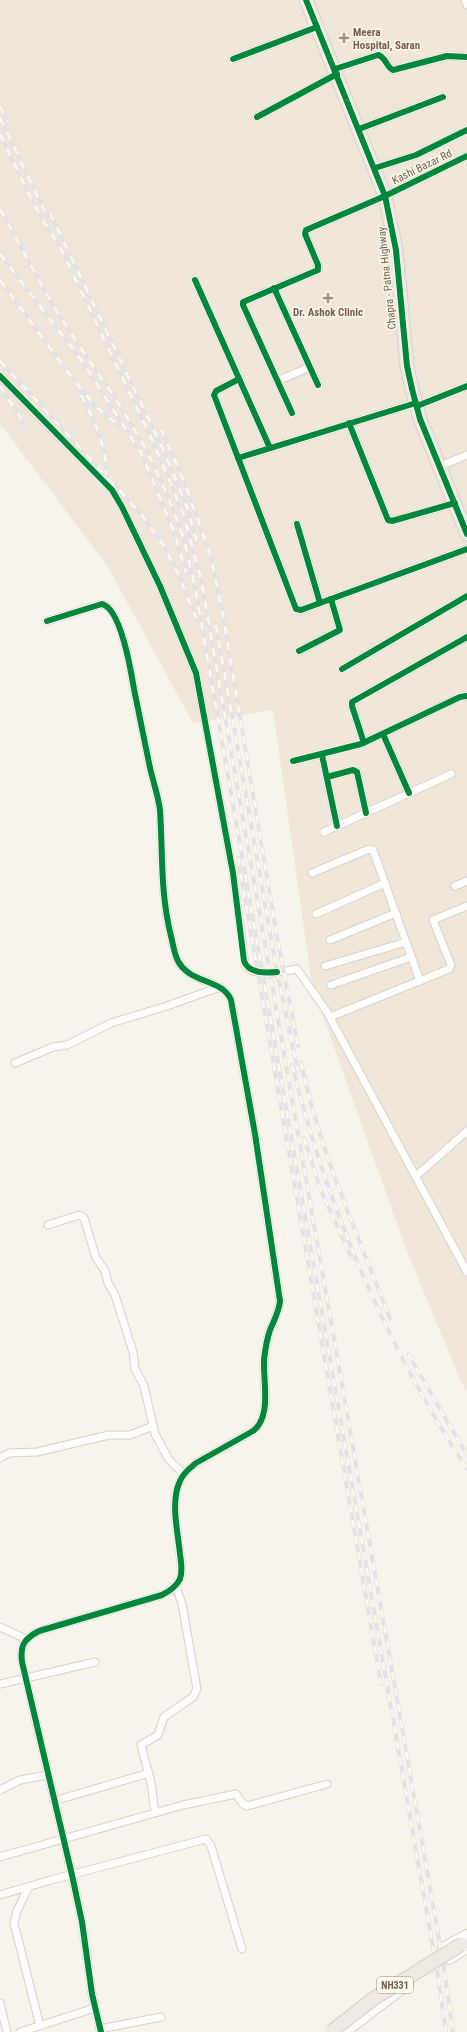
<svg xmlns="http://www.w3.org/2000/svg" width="467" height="2032" font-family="'Roboto Condensed',sans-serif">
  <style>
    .residential { fill: #f0e7da }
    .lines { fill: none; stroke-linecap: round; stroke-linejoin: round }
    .street-casing { stroke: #d6d1ca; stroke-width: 9 }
    .secondary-casing { stroke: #d7d1ca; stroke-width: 12 }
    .highway-casing { stroke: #d8d1ca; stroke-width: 15 }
    .street { stroke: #fefdfc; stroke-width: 7 }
    .secondary { stroke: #fefdfc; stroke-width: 10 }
    .highway { stroke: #f0eae5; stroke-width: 13 }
    .rail-casing { stroke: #e5e2e5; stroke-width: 4 }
    .rail { stroke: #fef9ed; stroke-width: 2.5; stroke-dasharray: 8; stroke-linecap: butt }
    .highway-bridge-casing { stroke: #d8d1ca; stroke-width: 15; stroke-linecap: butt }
    .highway-bridge { stroke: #f0eae5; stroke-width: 13 }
    .cycleway-casing { stroke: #fef9ed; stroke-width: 8 }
    .cycleway { stroke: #00873e; stroke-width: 6 }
    .poi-dot { fill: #a29284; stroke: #fef9ed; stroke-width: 1.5 }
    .labels { text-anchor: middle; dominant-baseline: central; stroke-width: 3; stroke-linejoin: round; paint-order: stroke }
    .shield { fill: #fef9ed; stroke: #9d8c7c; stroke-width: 1 }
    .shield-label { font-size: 10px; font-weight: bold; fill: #745d4c }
    .poi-label { font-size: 11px; font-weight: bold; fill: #745d4c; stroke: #fef9ed; text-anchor: start }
    .street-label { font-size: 11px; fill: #745d4c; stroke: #fef9ed }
  </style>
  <rect width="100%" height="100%" fill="#f7f4ec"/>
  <path class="residential" d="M0,0H467V1392L461,1382L406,1249L312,985L273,710L193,723L108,567L0,424Z"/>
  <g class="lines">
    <defs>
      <g id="street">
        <path d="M465,0L467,5"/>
        <path d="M233,59L317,27"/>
        <path d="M335,69L378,55C386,57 386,67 393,70L447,56L467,57"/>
        <path d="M257,117L337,74"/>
        <path d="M359,129L443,97"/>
        <path d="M375,168L416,155L467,130"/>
        <path d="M195,280L270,448"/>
        <path d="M274,288L318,385"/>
        <path d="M0,376L37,415L104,481L117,497L160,586L196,673L233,873L245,965C256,979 282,971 297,969L327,1012L467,1272"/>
        <path d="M239,379L216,391L214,395L296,609L301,610L467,549"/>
        <path d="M277,381L310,367"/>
        <path d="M417,406L467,386"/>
        <path d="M292,413L243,305V302L318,270V265L305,234L306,230L385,196L467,156"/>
        <path d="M349,423L388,520L392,521L455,503"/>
        <path d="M238,458L416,403"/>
        <path d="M440,466L467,455"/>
        <path d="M297,524L320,603"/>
        <path d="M47,621L102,604C121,609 131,671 134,689C139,714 144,738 149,763C152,779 158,794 160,810C163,854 160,892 171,936C173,944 174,952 177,959C188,984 222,978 231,1000L255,1134L280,1301C279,1312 274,1320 270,1330C267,1339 265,1351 264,1360C263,1381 272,1417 253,1431L196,1463C190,1468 183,1473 180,1481C170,1502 178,1532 180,1554C181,1562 183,1571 180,1579C176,1587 170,1591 162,1595L39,1631C24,1639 20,1645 22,1662L72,1875L82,1922L92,1994L101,2032"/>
        <path d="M299,651L340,630L331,599"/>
        <path d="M342,669L467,596"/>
        <path d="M383,734L409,793"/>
        <path d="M364,743L352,706V702L467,637"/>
        <path d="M322,755L337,826"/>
        <path d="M293,761L361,744L460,697L467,696"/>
        <path d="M327,777L353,770L357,772L366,813"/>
        <path d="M324,832L451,774"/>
        <path d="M312,873L369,849L373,850L420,981"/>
        <path d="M455,886L467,881"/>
        <path d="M316,914L385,883"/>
        <path d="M330,940L396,913"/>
        <path d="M325,966L406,942"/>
        <path d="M331,985L411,957"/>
        <path d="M330,1017L449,969L451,965L433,920L467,906"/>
        <path d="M15,1063L53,1047L67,1045L111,1023L167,1006L220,987"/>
        <path d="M416,1176L467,1131"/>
        <path d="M48,1225L79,1215L84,1218L96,1258L105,1271L108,1283L115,1295L133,1352L135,1369L144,1386L155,1434L169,1460L184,1474"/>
        <path d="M0,1458L9,1453L37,1452L109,1435H130L153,1426"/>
        <path d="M0,1627L26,1639"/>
        <path d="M0,1684L95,1662"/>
        <path d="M0,1790L20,1780L48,1775"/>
        <path d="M54,1801L149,1773"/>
        <path d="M155,1812L151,1783L141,1745L158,1735L164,1717L193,1697L197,1689L182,1604L176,1586"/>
        <path d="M0,1857L183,1805L236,1794L243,1804L247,1806L327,1784"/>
        <path d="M28,1888L17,1911L14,1923L40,2026"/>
        <path d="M0,1895L51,1880L206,1839L211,1846L242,1949"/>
        <path d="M0,2003L7,2032"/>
        <path d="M100,2029L161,2017"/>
        <path d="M20,2032L95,2008"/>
      </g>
      <g id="secondary">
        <path d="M467,1935L443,1948L449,1959L467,1948"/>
        <path d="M345,2032L408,1984"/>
      </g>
      <path id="highway" d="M306,0L385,196L396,250L407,366L412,389L420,419L467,534"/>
    </defs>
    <use href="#street" class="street-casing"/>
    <use href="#secondary" class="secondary-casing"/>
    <use href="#highway" class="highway-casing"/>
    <use href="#street" class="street"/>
    <use href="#secondary" class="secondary"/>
    <use href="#highway" class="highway"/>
    <defs>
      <g id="rail">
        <path d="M0,106L8,122"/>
        <path d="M0,118L49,220"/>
        <path d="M0,134L34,205L61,249L154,444L183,513L201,579L443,1962L453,2032"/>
        <path d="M0,209L52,304L88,359L116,399L146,449L167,494L184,539L196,593L438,1976L446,2032"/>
        <path d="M50,213L162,447L187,507L197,543"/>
        <path d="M0,254L82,361L141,453L175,534L186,573"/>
        <path d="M0,280L73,379L96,407L122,428"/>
        <path d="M0,361L141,514L164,546L178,574L196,618"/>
        <path d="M0,386L25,425"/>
        <path d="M81,395C94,419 107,447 106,475"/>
        <path d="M161,429L184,481L211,557L222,610L277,937L298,1046"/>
        <path d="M216,625L277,972L298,1071"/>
        <path d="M238,858L381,1684"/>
        <path d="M301,1062C319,1151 358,1234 390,1319"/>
        <path d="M292,1065C327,1207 387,1347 467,1469"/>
        <path d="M304,1138L321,1191L352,1259"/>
        <path d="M408,1354L467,1455"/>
      </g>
    </defs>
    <use href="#rail" class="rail-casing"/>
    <use href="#rail" class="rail"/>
    <defs>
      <path id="highway-bridge" d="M331,2032L373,1999L462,1944"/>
    </defs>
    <use href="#highway-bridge" class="highway-bridge-casing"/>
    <use href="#highway-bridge" class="highway-bridge"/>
    <defs>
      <g id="cycleway">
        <path d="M306,0L385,196L396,250L407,366L412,389L420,419L467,534"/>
        <path d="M233,59L317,27"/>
        <path d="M335,69L378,55C386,57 386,67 393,70L447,56L467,57"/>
        <path d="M257,117L337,74"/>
        <path d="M359,129L443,97"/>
        <path d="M375,168L416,155L467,130"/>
        <path d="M195,280L270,448"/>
        <path d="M274,288L318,385"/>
        <path d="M0,376L112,490L122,507L160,586L196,673L233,873L244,961C249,974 266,973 277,972"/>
        <path d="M239,379L216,391L214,395L296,609L301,610L467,549"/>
        <path d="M417,406L467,386"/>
        <path d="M292,413L243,305V302L318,270V265L305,234L306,230L385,196L467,156"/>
        <path d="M349,423L388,520L392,521L455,503"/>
        <path d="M238,458L416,403"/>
        <path d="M297,524L320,603"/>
        <path d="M47,621L102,604C121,609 131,671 134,689C139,714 144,738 149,763C152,779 158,794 160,810C163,854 160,892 171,936C173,944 174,952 177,959C188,984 222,978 231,1000L255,1134L280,1301C279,1312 274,1320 270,1330C267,1339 265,1351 264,1360C263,1381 272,1417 253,1431L196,1463C190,1468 183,1473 180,1481C170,1502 178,1532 180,1554C181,1562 183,1571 180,1579C176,1587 170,1591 162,1595L39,1631C24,1639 20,1645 22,1662L72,1875L82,1922L92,1994L101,2032"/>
        <path d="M299,651L340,630L331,599"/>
        <path d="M342,669L467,596"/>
        <path d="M383,734L409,793"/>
        <path d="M364,743L352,706V702L467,637"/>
        <path d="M322,755L337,826"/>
        <path d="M293,761L361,744L460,697L467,696"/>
        <path d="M327,777L353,770L357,772L366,813"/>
      </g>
    </defs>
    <use href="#cycleway" class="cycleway-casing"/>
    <use href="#cycleway" class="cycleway"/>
  </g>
  <g class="poi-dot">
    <path d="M342 32h4v4h4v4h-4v4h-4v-4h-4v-4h4z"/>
    <path d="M326 292h4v4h4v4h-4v4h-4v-4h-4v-4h4z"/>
  </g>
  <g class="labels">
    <rect class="shield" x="377" y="1977" width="36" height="16" rx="3"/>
    <g class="shield-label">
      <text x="395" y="1985">NH331</text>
    </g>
    <g class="poi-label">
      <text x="353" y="32">Meera<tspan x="353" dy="13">Hospital, Saran</tspan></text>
      <text x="328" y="312" text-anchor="middle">Dr. Ashok Clinic</text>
    </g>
    <g class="street-label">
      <text transform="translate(422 167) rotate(-26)">Kashi Bazar Rd</text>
      <text transform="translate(387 278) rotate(-96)">Chapra - Patna Highway</text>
    </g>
  </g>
</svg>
